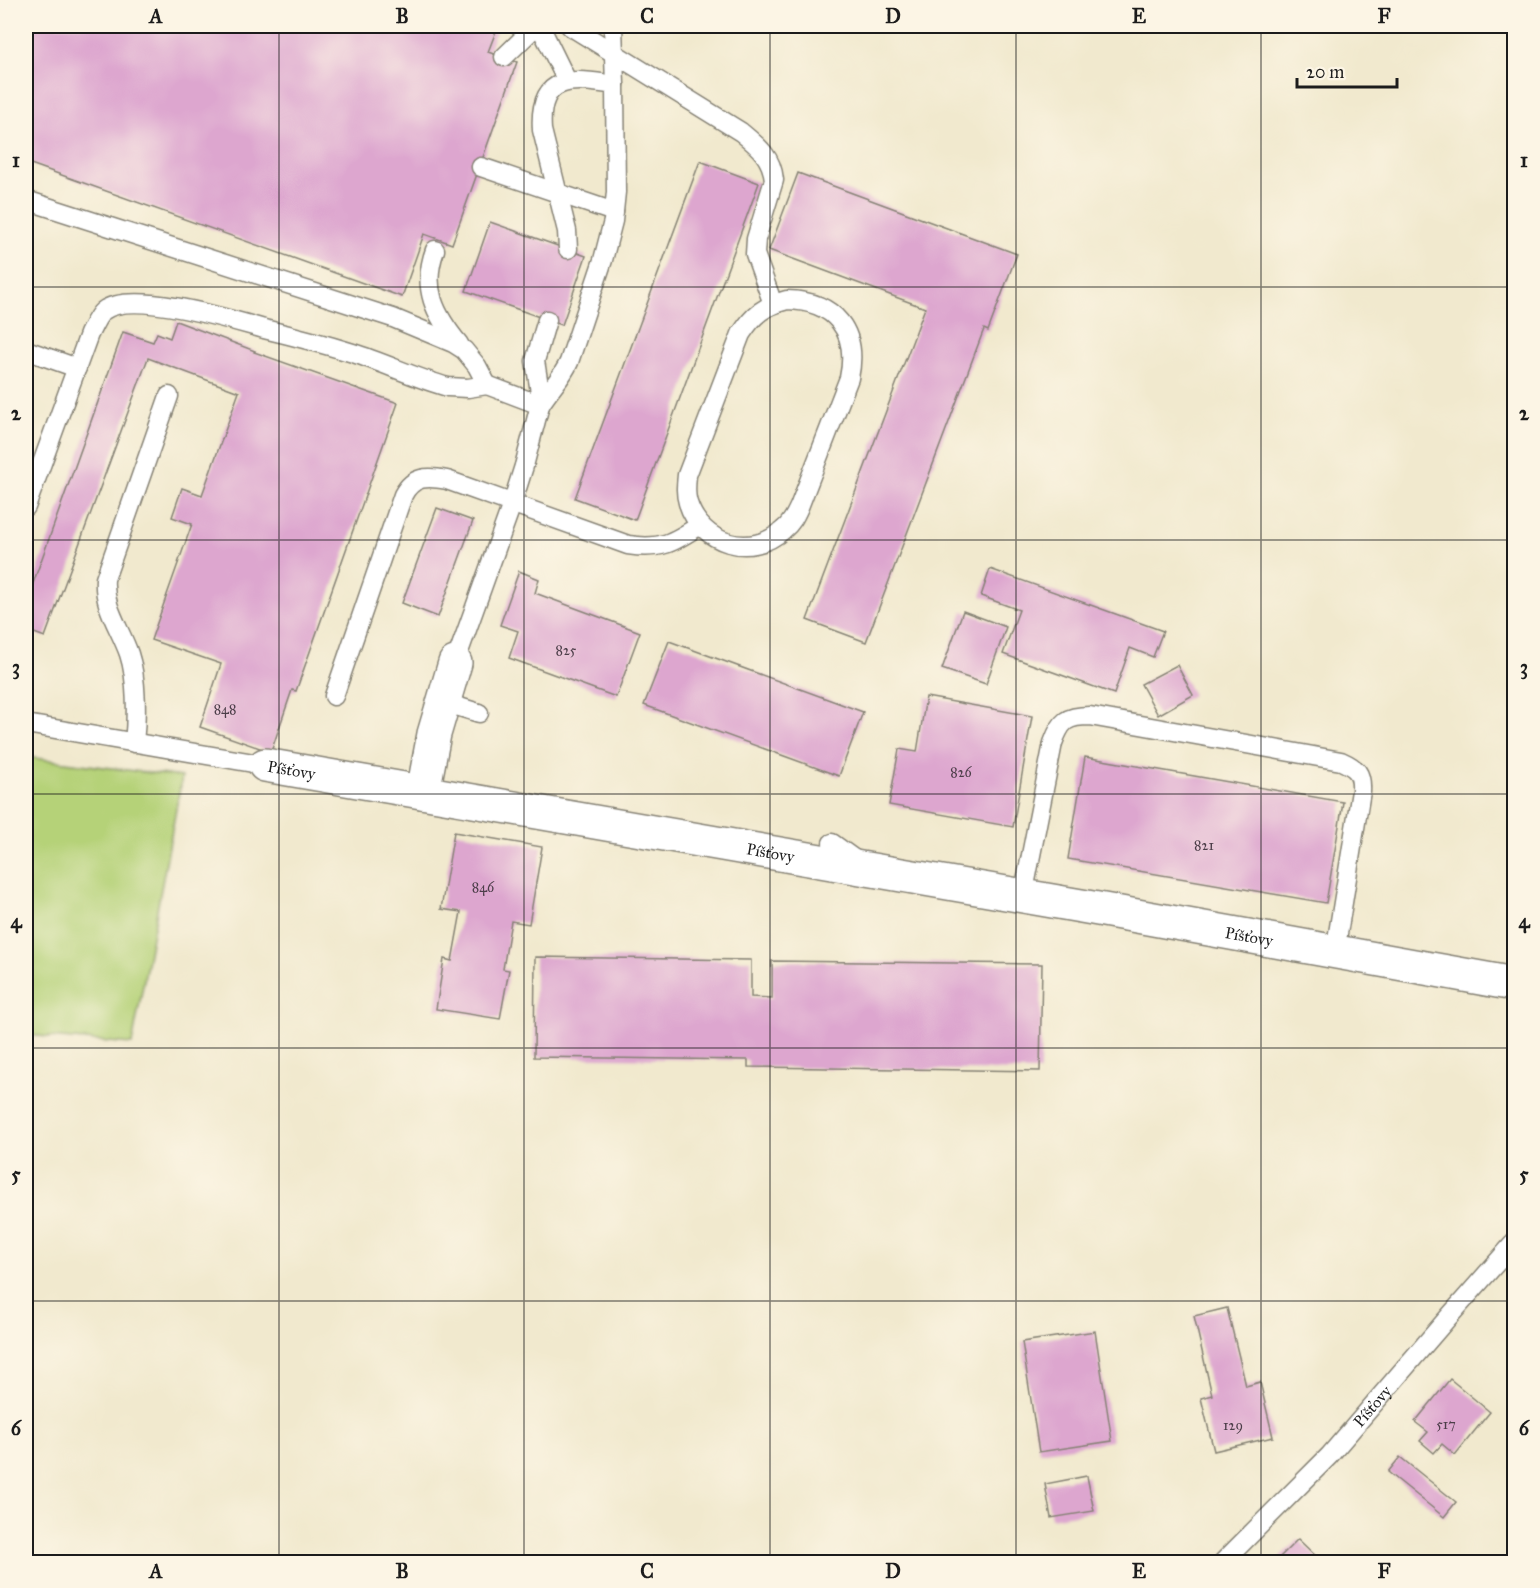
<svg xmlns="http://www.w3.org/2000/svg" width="1540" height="1588" font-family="'IM FELL Great Primer',serif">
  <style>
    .green { fill: #b5d278; stroke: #68774a; stroke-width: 1.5 }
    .building { fill: #dda6cf }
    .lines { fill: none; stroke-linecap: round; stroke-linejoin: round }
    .service-casing { stroke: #868275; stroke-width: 21 }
    .minor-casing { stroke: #868275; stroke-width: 36 }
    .service { stroke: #fff; stroke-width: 18 }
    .minor { stroke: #fff; stroke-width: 33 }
    .grid { fill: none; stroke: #1c1c1c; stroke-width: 1.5; stroke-opacity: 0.55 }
    .labels { text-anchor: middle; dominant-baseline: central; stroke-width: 4.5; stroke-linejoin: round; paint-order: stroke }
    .number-label { font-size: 14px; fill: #4c3e49 }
    .street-label { font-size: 16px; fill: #1c1c1c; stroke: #fcf5e5 }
    .neatline { fill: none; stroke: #1c1c1c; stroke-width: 2 }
    .grid-label { font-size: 20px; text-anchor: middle; font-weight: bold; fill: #1c1c1c }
  </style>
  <rect width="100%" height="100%" fill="#fcf5e5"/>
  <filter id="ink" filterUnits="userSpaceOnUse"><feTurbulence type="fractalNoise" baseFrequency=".0167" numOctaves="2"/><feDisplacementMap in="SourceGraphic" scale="12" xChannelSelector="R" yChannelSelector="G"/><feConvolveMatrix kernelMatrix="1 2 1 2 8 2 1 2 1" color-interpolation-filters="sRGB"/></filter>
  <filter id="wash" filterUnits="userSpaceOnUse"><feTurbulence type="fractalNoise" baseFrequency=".008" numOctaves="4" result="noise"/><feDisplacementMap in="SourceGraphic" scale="24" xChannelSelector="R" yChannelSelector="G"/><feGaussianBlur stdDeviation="1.35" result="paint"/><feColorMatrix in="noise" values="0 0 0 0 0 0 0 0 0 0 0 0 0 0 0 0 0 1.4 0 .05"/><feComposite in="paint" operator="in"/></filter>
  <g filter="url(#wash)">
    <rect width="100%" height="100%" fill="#f1e9ce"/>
    <path class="green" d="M26,757L182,777L132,1044L26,1035Z"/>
    <g id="blocks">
      <g class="building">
        <path d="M26,26H498L488,52L517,62L452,244L424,234L402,297L28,163L26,169Z"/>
        <path d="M700,161L759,183L635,520L575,498Z"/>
        <path d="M798,173L1017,254L988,331L984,329L866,642L807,620L925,308L769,250Z"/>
        <path d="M490,222L586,256L562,325L466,291Z"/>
        <path d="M176,321L255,351L254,352L398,403L296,691L292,690L271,752L200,727L221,664L151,640L192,524L172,517L182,488L202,495L239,392L148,358L45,637L26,630V603L123,332L153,342L157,333L170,338Z"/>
        <path d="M437,508L473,521L438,617L402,603Z"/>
        <path d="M990,569L1163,631L1153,657L1130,648L1114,694L1003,654L1019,610L981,596Z"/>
        <path d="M519,571L539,579L535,593L640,632L616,697L509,658L518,631L500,625Z"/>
        <path d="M963,611L1006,627L986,684L942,669Z"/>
        <path d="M669,641L863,712L839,776L644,705Z"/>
        <path d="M1177,665L1193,695L1158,715L1141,684Z"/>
        <path d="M926,697L1032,716L1013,827L889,805L899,749L917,752Z"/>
        <path d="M1085,757L1343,802L1326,903L1068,859Z"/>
        <path d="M454,832L542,847L529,924L511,921L503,969L509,970L500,1019L436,1009L444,959L452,961L461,912L441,909Z"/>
        <path d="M535,957L751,960V997L772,998V961L1042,964L1040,1071L748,1067V1060L534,1057Z"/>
        <path d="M1227,1308L1246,1386L1260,1382L1273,1437L1214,1451L1201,1398L1212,1395L1194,1316Z"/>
        <path d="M1095,1331L1112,1441L1039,1452L1022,1342Z"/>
        <path d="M1450,1379L1490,1412L1455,1455L1442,1444L1434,1453L1420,1441L1428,1432L1415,1422Z"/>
        <path d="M1400,1457L1456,1502L1444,1517L1388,1472Z"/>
        <path d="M1087,1476L1094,1511L1051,1518L1045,1484Z"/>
        <path d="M1298,1539L1322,1562H1275Z"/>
      </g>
    </g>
  </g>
  <g filter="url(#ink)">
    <use href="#blocks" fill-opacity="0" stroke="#868275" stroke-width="1.5"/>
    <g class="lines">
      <defs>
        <g id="service">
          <path d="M540,26L567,81"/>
          <path d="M570,26L741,132C758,146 772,157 774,180L756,239L755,254L773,304"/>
          <path d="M613,26L615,85"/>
          <path d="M504,57L536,26"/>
          <path d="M481,167L614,212"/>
          <path d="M26,200L393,318L453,343L464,350L477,366L487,385L468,388L448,387C415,378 385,363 353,353C324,344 294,336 264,329C232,320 131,289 103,311C97,316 93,327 89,334L26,507"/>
          <path d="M435,250C421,288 435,315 459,344"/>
          <path d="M787,300C835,301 859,331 849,378L799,507C795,516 791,524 783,530C751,559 701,544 688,503C685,494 686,485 687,475L741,334C754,314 764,306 787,300Z"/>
          <path d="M547,320L535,361L540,392V405C549,390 562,378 569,362L603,260L613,221L616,192L615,85C572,78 538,74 542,130L567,231L568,249"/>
          <path d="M26,350L77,368"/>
          <path d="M455,663L512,504L524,466L540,405L487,385"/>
          <path d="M334,696L403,495C413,476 427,476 447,480L628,545C661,550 673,543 700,525"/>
          <path d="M443,702L479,713"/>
          <path d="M26,724L265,765"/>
          <path d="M134,743C137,717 137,678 129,654C120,628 103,607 105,579L169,396"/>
          <path d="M832,843L857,861"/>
          <path d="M1023,896L1053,743C1061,721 1066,716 1090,716L1341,761C1357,768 1362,773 1361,791L1335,952"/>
          <path id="s1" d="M1223,1562L1329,1456L1446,1320L1514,1243"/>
        </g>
        <g id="minor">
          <path id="s2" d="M265,765L1087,907L1514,984"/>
          <path d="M423,792L434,734L455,663"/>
        </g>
      </defs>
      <use href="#service" class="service-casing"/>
      <use href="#minor" class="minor-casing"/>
      <use href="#service" class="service"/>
      <use href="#minor" class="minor"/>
    </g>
  </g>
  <path class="grid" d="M279,26V1562M524,26V1562M770,26V1562M1016,26V1562M1261,26V1562M26,287H1514M26,540H1514M26,794H1514M26,1048H1514M26,1301H1514"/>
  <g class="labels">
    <g class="number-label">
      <text x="566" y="650">825</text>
      <text x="225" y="709">848</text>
      <text x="961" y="772">826</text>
      <text x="1204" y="845">821</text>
      <text x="483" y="887">846</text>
      <text x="1446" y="1424">517</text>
      <text x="1233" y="1425">129</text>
    </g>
    <g class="street-label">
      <text stroke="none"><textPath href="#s2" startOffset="27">Píšťovy</textPath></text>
      <text stroke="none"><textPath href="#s2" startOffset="513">Píšťovy</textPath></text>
      <text stroke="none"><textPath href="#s2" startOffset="999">Píšťovy</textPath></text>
      <text stroke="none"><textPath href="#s1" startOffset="216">Píšťovy</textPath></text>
    </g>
  </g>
  <rect width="1540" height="1588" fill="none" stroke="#fcf5e5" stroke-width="66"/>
  <path d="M1297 78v9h100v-9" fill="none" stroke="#1c1c1c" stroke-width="3"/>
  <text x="1306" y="78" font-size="18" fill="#1c1c1c" stroke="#fcf5e5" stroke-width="4.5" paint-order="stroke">20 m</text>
  <rect x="33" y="33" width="1474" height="1522" class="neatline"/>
  <g class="grid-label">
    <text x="156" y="23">A</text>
    <text x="402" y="23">B</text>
    <text x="647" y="23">C</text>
    <text x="893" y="23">D</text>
    <text x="1139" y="23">E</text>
    <text x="1384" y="23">F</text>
    <text x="16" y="167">1</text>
    <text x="1524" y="167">1</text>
    <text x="16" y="420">2</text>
    <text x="1524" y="420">2</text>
    <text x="16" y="674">3</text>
    <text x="1524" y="674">3</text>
    <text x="16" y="928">4</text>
    <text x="1524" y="928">4</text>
    <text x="16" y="1181">5</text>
    <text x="1524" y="1181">5</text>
    <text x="16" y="1435">6</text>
    <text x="1524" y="1435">6</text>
    <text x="156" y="1578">A</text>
    <text x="402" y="1578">B</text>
    <text x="647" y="1578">C</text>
    <text x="893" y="1578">D</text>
    <text x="1139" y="1578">E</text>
    <text x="1384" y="1578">F</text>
  </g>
</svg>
